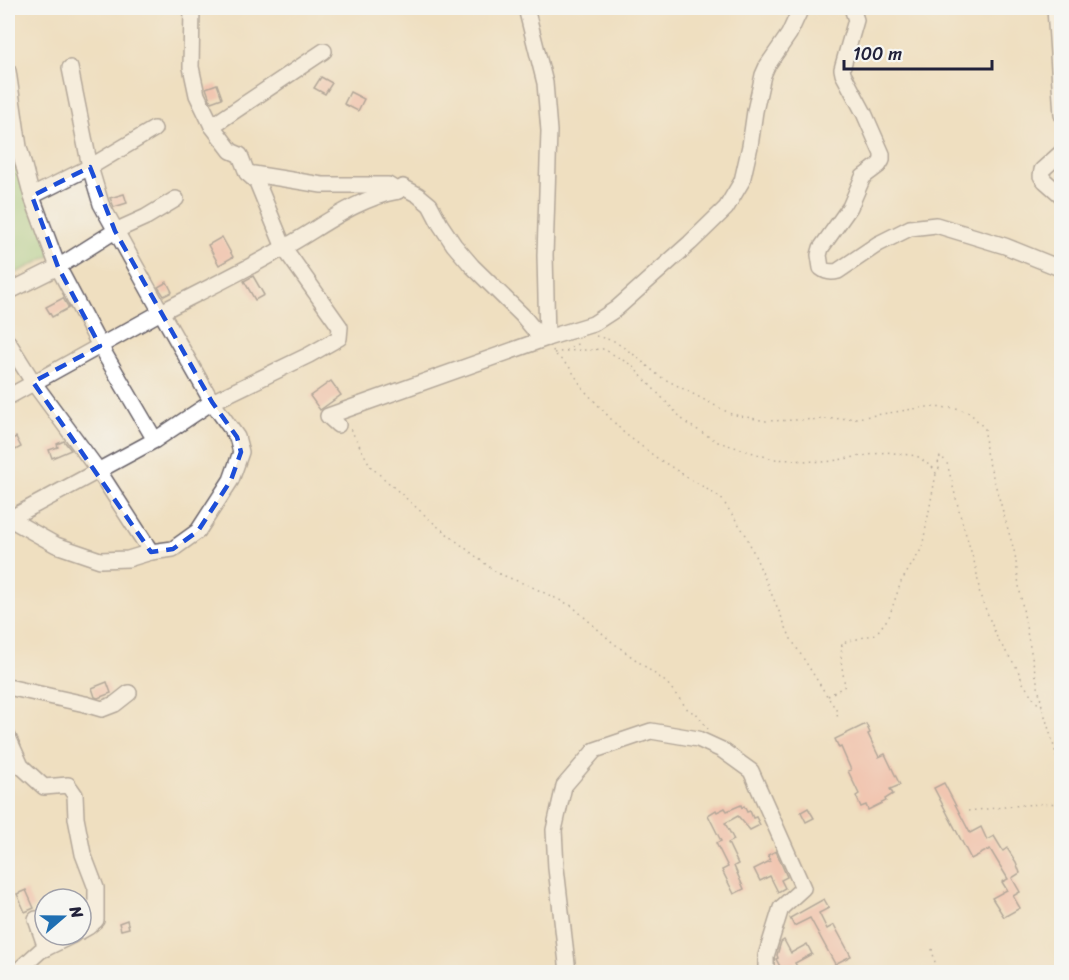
<svg xmlns="http://www.w3.org/2000/svg" width="1069" height="980" font-family="Sriracha,sans-serif">
  <style>
    .green { fill: #8dcf86; stroke: #587860; stroke-width: 1.5 }
    .building { fill: #f3a9a1 }
    .lines { fill: none; stroke-linecap: round; stroke-linejoin: round }
    .minor-casing { stroke: #6a646a; stroke-width: 18 }
    .path { stroke: #6a646a; stroke-width: 1.5; stroke-dasharray: 1.5 4.5; stroke-linecap: butt }
    .minor { stroke: #fff; stroke-width: 15 }
    .marked { fill: none; stroke: #1d4ed8; stroke-width: 4.5; stroke-dasharray: 12 8; stroke-linejoin: round }
  </style>
  <rect width="100%" height="100%" fill="#f6f6f2"/>
  <filter id="ink" filterUnits="userSpaceOnUse"><feTurbulence type="fractalNoise" baseFrequency=".0167" numOctaves="2"/><feDisplacementMap in="SourceGraphic" scale="12" xChannelSelector="R" yChannelSelector="G"/><feConvolveMatrix kernelMatrix="1 2 1 2 8 2 1 2 1" color-interpolation-filters="sRGB"/></filter>
  <filter id="wash" filterUnits="userSpaceOnUse"><feTurbulence type="fractalNoise" baseFrequency=".008" numOctaves="4" result="noise"/><feDisplacementMap in="SourceGraphic" scale="24" xChannelSelector="R" yChannelSelector="G"/><feGaussianBlur stdDeviation="1.35" result="paint"/><feColorMatrix in="noise" values="0 0 0 0 0 0 0 0 0 0 0 0 0 0 0 0 0 1.4 0 .05"/><feComposite in="paint" operator="in"/></filter>
  <g filter="url(#wash)">
    <rect width="100%" height="100%" fill="#efdfc0"/>
    <path class="green" d="M8,111L52,255L8,277Z"/>
    <g id="blocks">
      <g class="building">
        <path d="M321,77L332,83L325,94L314,88Z"/>
        <path d="M217,84L222,98L211,102L206,88Z"/>
        <path d="M350,92L364,99L358,111L344,104Z"/>
        <path d="M124,194L127,203L114,207L110,198Z"/>
        <path d="M222,237L233,257L219,265L208,245Z"/>
        <path d="M253,276L264,295L255,300L244,281Z"/>
        <path d="M167,282L172,292L164,296L158,287Z"/>
        <path d="M63,298L69,308L52,317L46,307Z"/>
        <path d="M331,381L341,395L320,410L310,396Z"/>
        <path d="M16,437L21,447L8,454V441Z"/>
        <path d="M64,441L71,450L52,458L49,450L58,447L57,444Z"/>
        <path d="M107,682L111,693L98,698L95,697L92,688Z"/>
        <path d="M866,724L870,733L868,734L879,757L885,754L900,785L890,789L893,794L885,799L886,801L868,810L866,805L861,807L856,796L859,794L848,771L851,770L841,747L839,748L835,739Z"/>
        <path d="M944,783L970,833L981,827L987,840L994,836L1003,851L1007,848L1016,862L1020,873L1012,878L1020,892L1013,896L1020,908L1004,917L992,898L1007,890L1002,882L1008,879L990,849L971,859L934,788Z"/>
        <path d="M741,805L742,808L744,806L747,812L750,811L753,818L756,817L760,825L750,830L738,816L725,823L734,840L728,843L738,864L734,866L744,889L734,894L722,870L728,867L716,843L721,841L708,815L716,810L717,812L725,808L727,811Z"/>
        <path d="M808,808L814,818L806,822L801,812Z"/>
        <path d="M776,851L787,877L781,880L785,888L778,892L770,876L760,881L754,869L770,861L768,855Z"/>
        <path d="M26,890L34,908L25,912L17,894Z"/>
        <path d="M824,899L829,908L819,913L827,929L834,925L851,956L835,964L810,918L794,926L790,918Z"/>
        <path d="M127,920L129,928L121,930L119,923Z"/>
        <path d="M784,940L791,953L807,944L812,954L795,963L800,972H783L776,959L778,958L777,955L781,942Z"/>
      </g>
    </g>
  </g>
  <g filter="url(#ink)">
    <use href="#blocks" fill-opacity="0" stroke="#6a646a" stroke-width="1.5"/>
    <g class="lines">
      <defs>
        <g id="minor">
          <path d="M526,8L545,83L549,131L545,255L547,338"/>
          <path d="M852,8L856,20L842,69L843,74L864,113L882,154V160L879,165L863,177L850,207L821,248L819,255L821,268C826,272 831,273 838,271L878,244L910,228L936,225L1005,246L1062,269"/>
          <path d="M1055,8L1062,115"/>
          <path d="M70,68L90,167L101,204L161,312C202,291 244,271 283,248C320,228 356,198 398,191"/>
          <path d="M8,71L19,147L32,197L58,267L115,231L146,217L176,199"/>
          <path d="M212,126L324,51"/>
          <path d="M1062,152L1042,170L1041,176L1045,181L1062,196"/>
          <path d="M247,173L322,185H388L398,191L403,187L418,195L430,205L440,224L454,245L472,266L522,315L536,332L547,338"/>
          <path d="M32,196L90,167L154,129"/>
          <path d="M8,292L58,267L100,346L155,440"/>
          <path d="M8,342L33,382L98,470L151,552"/>
          <path d="M8,397L161,312L212,402L237,437L241,452L231,480L198,531L173,549L151,552L128,559L100,560L56,545L8,518"/>
          <path d="M338,425L328,416L547,338L593,324L616,309L690,243L726,208L742,181L750,146L755,111L763,75L767,66L789,34L801,8"/>
          <path d="M9,519L155,440L212,402L309,355L339,338L340,327L284,248L257,182L247,173L240,155L231,151L212,126L197,95L191,67L192,8"/>
          <path d="M8,687L85,704L102,709L115,704L129,693"/>
          <path d="M8,737L21,766L44,787L68,785L75,795L76,818L83,854L96,888V920L88,927L81,931"/>
          <path d="M36,919L46,948"/>
          <path d="M22,972L20,969L40,951L73,935"/>
          <path d="M568,972L556,868L554,830L564,786L595,750L651,731L698,739L722,750L751,771L803,888L781,908L766,956V972"/>
        </g>
      </defs>
      <use href="#minor" class="minor-casing"/>
      <g class="path">
        <path d="M596,336L614,341L633,354L659,376L731,414L766,421L857,418L926,407L956,408L970,413L985,429L986,452L1015,554L1019,586L1027,632L1042,706L1055,750L1062,782"/>
        <path d="M553,350L554,353L570,368L584,390L624,433L657,458L721,498L746,535L791,639L831,702L836,709L838,719"/>
        <path d="M566,351L604,349L631,365L686,423L718,442L773,459L826,462L886,452L917,456L933,468L936,473L939,469L938,459L941,456L947,463L961,518L976,568L980,595L998,640L1017,668L1023,683L1036,702L1042,706"/>
        <path d="M554,353L565,351L581,342"/>
        <path d="M350,430H351L371,467L437,526L497,573L530,586L572,606L612,642L667,683L689,711L696,713L708,729"/>
        <path d="M828,696L845,686L841,661L842,643L876,634L889,617L901,582L922,548L936,474"/>
        <path d="M968,811L1023,805L1062,803"/>
        <path d="M932,949L936,967L934,972"/>
      </g>
      <use href="#minor" class="minor"/>
    </g>
  </g>
  <path d="M0 0H1069V980H0ZM90,167L115,231L212,402L237,437L241,452L231,480L198,531L173,549L151,552L33,382L100,346L58,267L32,196Z" fill="#efdfc0" fill-opacity=".55" fill-rule="evenodd"/>
  <path class="marked" d="M90,167L115,231L212,402L237,437L241,452L231,480L198,531L173,549L151,552L33,382L100,346L58,267L32,196Z"/>
  <rect width="1069" height="980" fill="none" stroke="#f6f6f2" stroke-width="30"/>
  <g transform="translate(63 917) rotate(70)"><circle r="28" fill="#f6f6f2" stroke="#a1a1a9" stroke-width="1.5"/>
  <path d="M0-4.5L10 22L0 15L-10 22Z" fill="#1f6fb2"/>
  <text y="-9" font-size="16" font-weight="bold" text-anchor="middle" fill="#22223b">N</text>
  </g>
  <path d="M844 60v9h148v-9" fill="none" stroke="#22223b" stroke-width="3"/>
  <text x="853" y="60" font-size="18" fill="#22223b" stroke="#f6f6f2" stroke-width="4.5" paint-order="stroke">100 m</text>
</svg>
